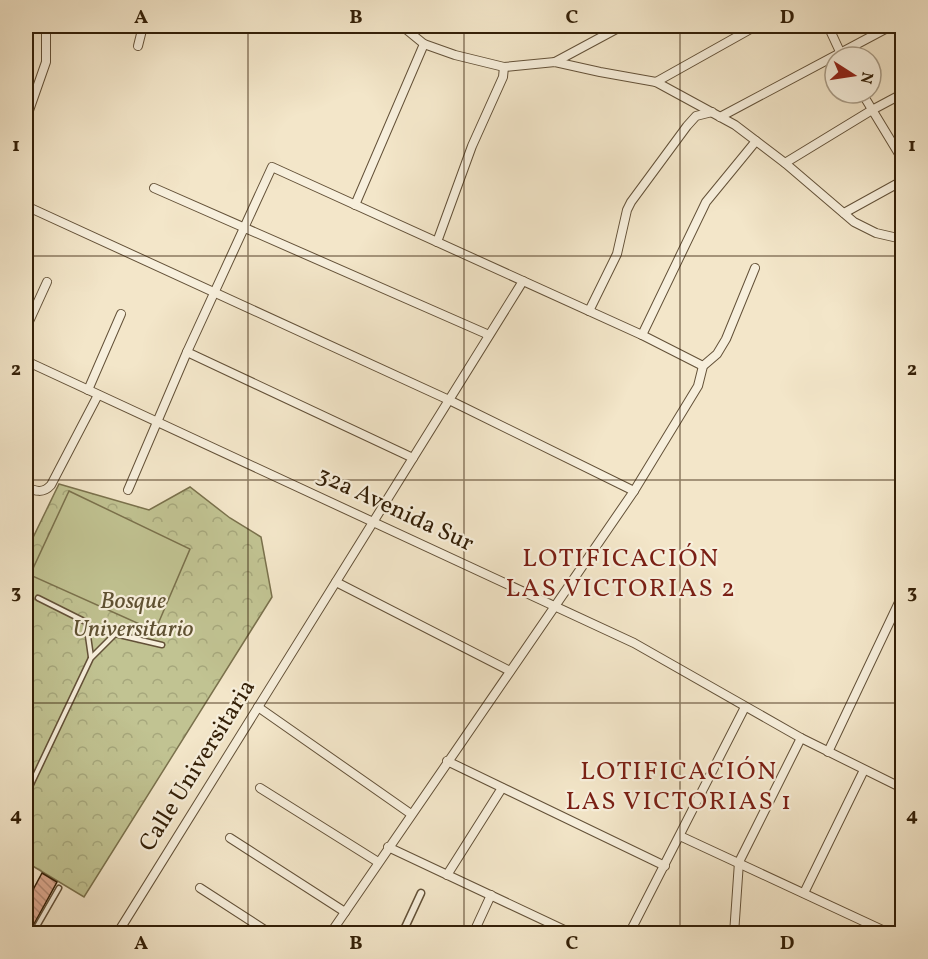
<svg xmlns="http://www.w3.org/2000/svg" width="928" height="959" font-family="Vollkorn,serif">
  <style>
    .forest { fill: url(#forest-crowns); stroke: #7a714c; stroke-width: 1.5 }
    .park { fill: #c1c392; stroke: #7a714c; stroke-width: 1.5 }
    .building { fill: url(#building-back-hatch); stroke: #331f07; stroke-width: 1.5 }
    .lines { fill: none; stroke-linecap: round; stroke-linejoin: round }
    .service-casing { stroke: #635138; stroke-width: 7 }
    .pedestrian-casing { stroke: #635138; stroke-width: 9 }
    .minor-casing { stroke: #635138; stroke-width: 10 }
    .service { stroke: #f7efdc; stroke-width: 4 }
    .pedestrian { stroke: #f7efdc; stroke-width: 6 }
    .minor { stroke: #f7efdc; stroke-width: 8 }
    .grid { fill: none; stroke: #331f07; stroke-width: 1.5; stroke-opacity: 0.55 }
    .labels { text-anchor: middle; dominant-baseline: central; stroke-width: 4.5; stroke-linejoin: round; paint-order: stroke }
    .street-label { font-size: 24px; fill: #331f07; stroke: #f7efdc }
    .park-label { font-size: 24px; font-style: italic; fill: #5e5031; stroke: #f7efdc }
    .neighbourhood-label { font-size: 26px; letter-spacing: 1.5px; fill: #7a1f14; stroke: #f7efdc }
    .neatline { fill: none; stroke: #331f07; stroke-width: 2 }
    .grid-label { font-size: 20px; text-anchor: middle; font-weight: bold; fill: #331f07 }
  </style>
  <defs>
    <pattern id="forest-crowns" width="20" height="18" patternUnits="userSpaceOnUse" patternTransform="scale(1.5)"><rect width="20" height="18" fill="#c1c392"/><path d="M2 6a3 3 0 1 1 6 0M12 15a3 3 0 1 1 6 0" fill="none" stroke="#a6a77c"/></pattern>
    <pattern id="building-back-hatch" width="6" height="6" patternUnits="userSpaceOnUse" patternTransform="scale(1.5)"><rect width="6" height="6" fill="#deab92"/><path d="M-1 5l2 2M0 0l6 6M5-1l2 2" fill="none" stroke="#b58b75"/></pattern>
  </defs>
  <rect width="100%" height="100%" fill="#f3e6c9"/>
  <filter id="stains"><feTurbulence type="fractalNoise" baseFrequency=".00333" numOctaves="4"/><feColorMatrix values="0 0 0 0 .2 0 0 0 0 .09 0 0 0 0 .02 0 0 0 .5 -.17"/></filter>
  <radialGradient id="worn" r=".72"><stop offset=".6" stop-color="#630" stop-opacity="0"/><stop offset="1" stop-color="#630" stop-opacity=".3"/></radialGradient>
  <path class="forest" d="M59,484L149,510L190,487L230,518L261,537L272,597L84,897L26,862V552Z"/>
  <path class="park" d="M69,491L190,549L155,631L30,575Z"/>
  <path class="building" d="M42,873L57,882L34,924L26,921V903Z"/>
  <g class="lines">
    <defs>
      <g id="service">
        <path d="M38,598L86,622L91,657"/>
        <path d="M26,795L91,658L115,634L162,645"/>
        <path d="M26,932L36,928L59,888"/>
      </g>
      <path id="pedestrian" d="M402,934L421,893"/>
      <g id="minor">
        <path d="M402,26L424,44L455,55L504,67L555,62L600,72L656,82L735,125L785,163L854,222L876,233L902,239"/>
        <path d="M828,26L842,56"/>
        <path d="M138,46L143,26"/>
        <path d="M555,62L622,26"/>
        <path d="M656,82L756,26"/>
        <path d="M862,93L902,159"/>
        <path d="M720,117L891,26"/>
        <path d="M26,119L46,62V26"/>
        <path d="M785,163L872,110L902,94"/>
        <path d="M154,188L489,335"/>
        <path d="M355,205L424,44"/>
        <path d="M26,206L449,400L634,491"/>
        <path d="M844,213L902,181"/>
        <path d="M437,242L472,146L503,77L504,67"/>
        <path d="M589,311L617,254L627,210L631,202L687,126L696,116L712,112"/>
        <path d="M26,328L47,282"/>
        <path d="M642,335L706,202L756,141"/>
        <path d="M187,352L413,458"/>
        <path d="M26,361L634,643L801,738L902,788"/>
        <path d="M88,390L121,314"/>
        <path d="M26,487C35,491 43,494 51,485L98,395"/>
        <path d="M128,490L187,352L272,167L642,335L703,366"/>
        <path d="M336,582L510,671"/>
        <path d="M258,707L411,814"/>
        <path d="M828,752L902,596"/>
        <path d="M447,761L665,866"/>
        <path d="M897,785L902,774"/>
        <path d="M260,788L378,862"/>
        <path d="M680,836L891,934"/>
        <path d="M230,838L345,912"/>
        <path d="M388,847L573,934"/>
        <path d="M447,875L502,788"/>
        <path d="M200,888L271,934"/>
        <path d="M804,893L864,770"/>
        <path d="M117,934L523,281"/>
        <path d="M330,934L634,491L698,386L703,366L717,354L726,339L755,268"/>
        <path d="M473,934L491,895"/>
        <path d="M629,934L745,707"/>
        <path d="M734,934L739,862L801,738"/>
      </g>
    </defs>
    <use href="#service" class="service-casing"/>
    <use href="#pedestrian" class="pedestrian-casing"/>
    <use href="#minor" class="minor-casing"/>
    <use href="#service" class="service"/>
    <use href="#pedestrian" class="pedestrian"/>
    <use href="#minor" class="minor"/>
  </g>
  <path class="grid" d="M248,26V934M464,26V934M680,26V934M26,256H902M26,480H902M26,703H902"/>
  <g class="labels">
    <g class="street-label">
      <text transform="translate(395 510) rotate(25)">32a Avenida Sur</text>
      <text transform="translate(198 766) rotate(-58)">Calle Universitaria</text>
    </g>
    <g class="park-label">
      <text x="133" y="602">Bosque<tspan x="133" dy="28">Universitario</tspan></text>
    </g>
    <g class="neighbourhood-label">
      <text x="621" y="559">LOTIFICACIÓN<tspan x="621" dy="30">LAS VICTORIAS 2</tspan></text>
      <text x="679" y="772">LOTIFICACIÓN<tspan x="679" dy="30">LAS VICTORIAS 1</tspan></text>
    </g>
  </g>
  <rect width="928" height="959" fill="none" stroke="#f3e6c9" stroke-width="66"/>
  <g transform="translate(853 75) rotate(102)"><circle r="28" fill="#f7efdc" stroke="#a99c87" stroke-width="1.5"/>
  <path d="M0-4.5L10 22L0 15L-10 22Z" fill="#8f2418"/>
  <text y="-9" font-size="16" font-weight="bold" text-anchor="middle" fill="#331f07">N</text>
  </g>
  <rect x="33" y="33" width="862" height="893" class="neatline"/>
  <g class="grid-label">
    <text x="141" y="23">A</text>
    <text x="356" y="23">B</text>
    <text x="572" y="23">C</text>
    <text x="787" y="23">D</text>
    <text x="16" y="151">1</text>
    <text x="912" y="151">1</text>
    <text x="16" y="375">2</text>
    <text x="912" y="375">2</text>
    <text x="16" y="598">3</text>
    <text x="912" y="598">3</text>
    <text x="16" y="821">4</text>
    <text x="912" y="821">4</text>
    <text x="141" y="949">A</text>
    <text x="356" y="949">B</text>
    <text x="572" y="949">C</text>
    <text x="787" y="949">D</text>
  </g>
  <rect width="100%" height="100%" filter="url(#stains)"/>
  <rect width="100%" height="100%" fill="url(#worn)"/>
</svg>
